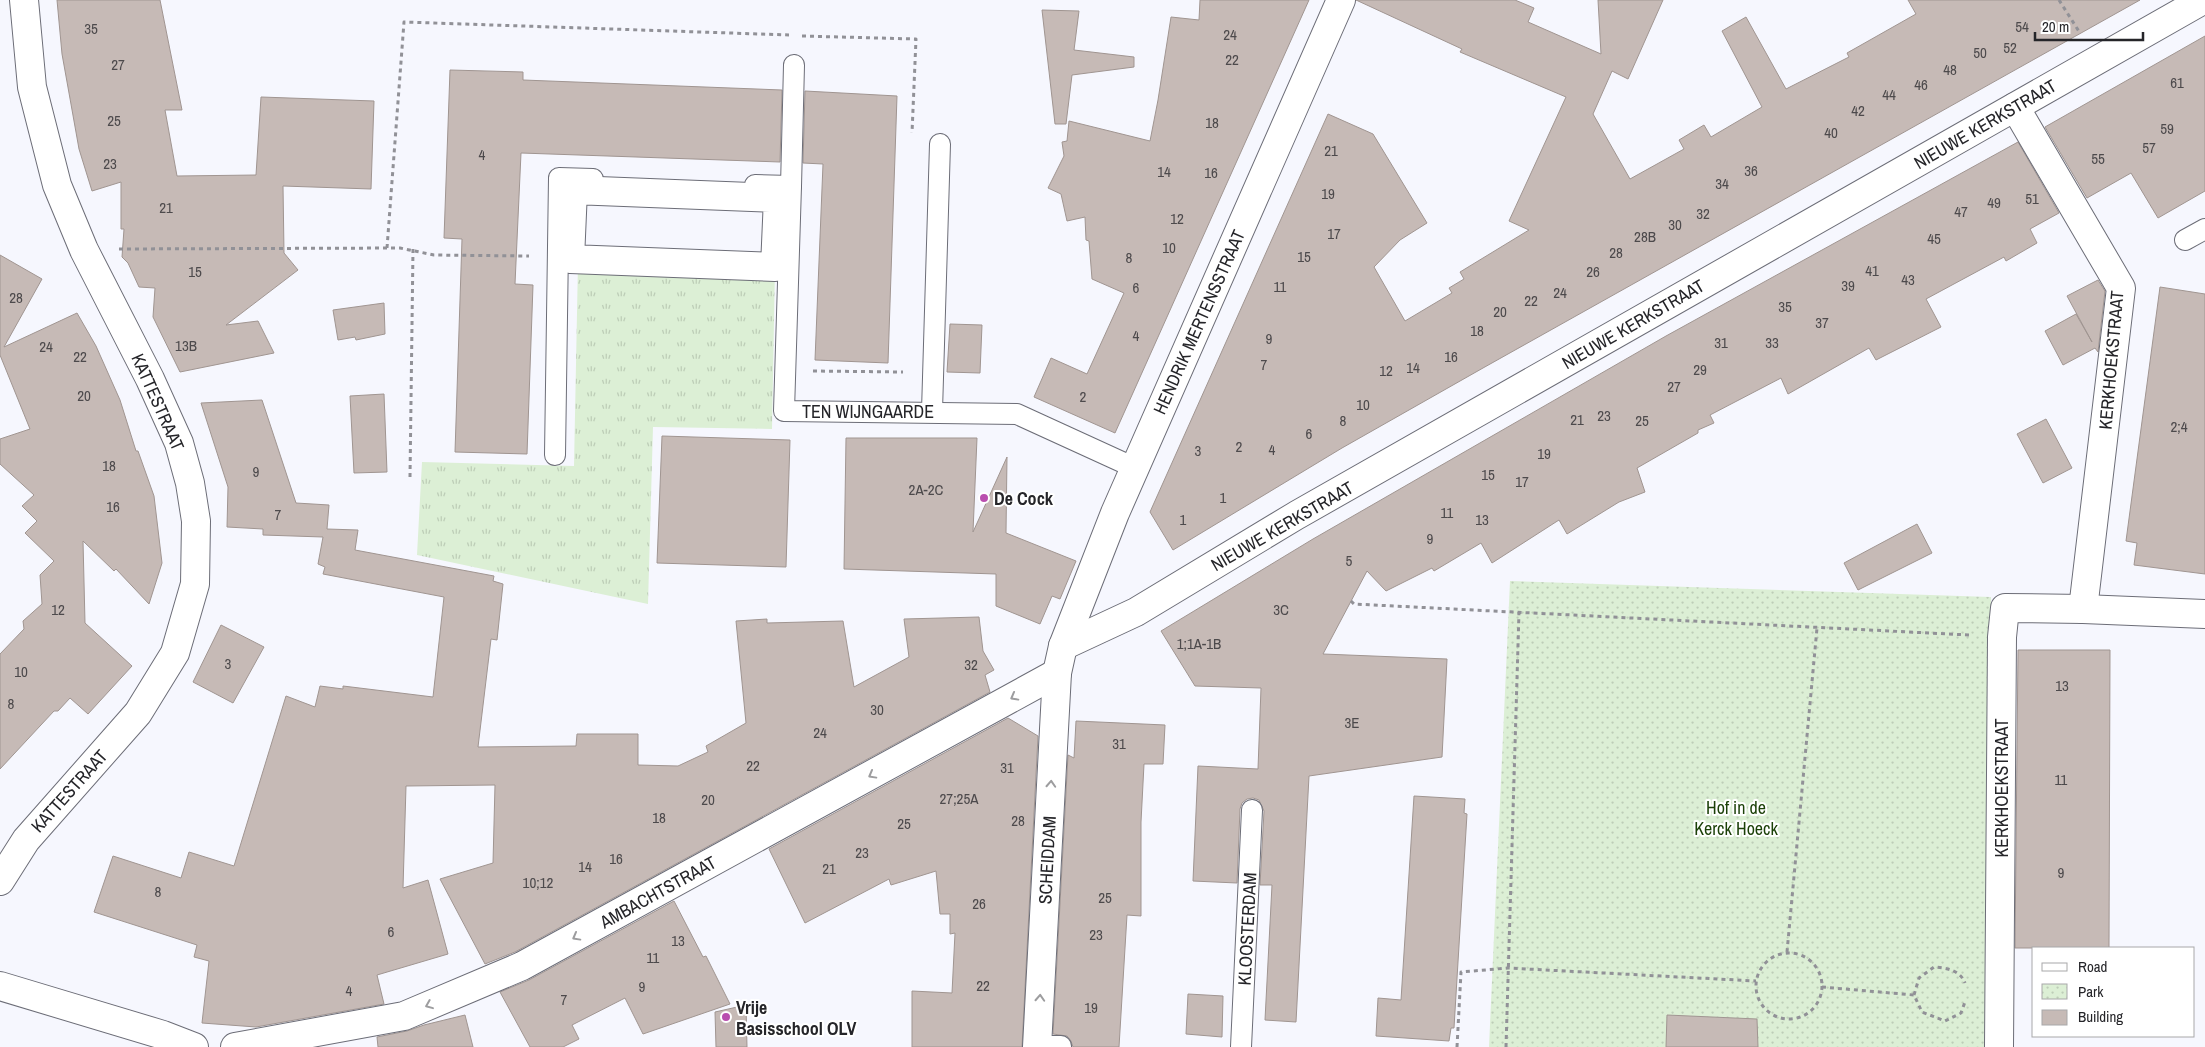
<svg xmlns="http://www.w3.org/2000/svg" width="2205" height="1047" font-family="'Archivo Narrow',sans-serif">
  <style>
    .grass { fill: url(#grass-tufts) }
    .park { fill: url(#park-dots) }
    .building { fill: #c6bab6; stroke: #a09591 }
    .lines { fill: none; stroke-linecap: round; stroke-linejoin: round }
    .service-casing { stroke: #6c6d77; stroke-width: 22 }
    .pedestrian-casing { stroke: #6c6d77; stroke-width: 30 }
    .minor-casing { stroke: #6c6d77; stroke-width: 30 }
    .tertiary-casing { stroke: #6c6d77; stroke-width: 30 }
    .path { stroke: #919197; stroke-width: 3; stroke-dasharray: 4 4; stroke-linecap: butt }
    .service { stroke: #fff; stroke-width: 20 }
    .pedestrian { stroke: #fff; stroke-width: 28 }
    .minor { stroke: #fff; stroke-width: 28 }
    .tertiary { stroke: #fff; stroke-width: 28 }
    .oneway { stroke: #9d9d9f }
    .poi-dot { fill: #b94eaf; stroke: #fff; stroke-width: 2 }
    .labels { text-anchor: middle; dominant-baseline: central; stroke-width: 4; stroke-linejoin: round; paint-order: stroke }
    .number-label { font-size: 15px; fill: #4d4a4c }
    .street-label { font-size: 18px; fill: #252529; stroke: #fff }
    .poi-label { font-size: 18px; font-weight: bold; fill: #252529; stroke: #fff; text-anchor: start }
    .park-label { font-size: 18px; fill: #1c4109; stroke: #fff }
  </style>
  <defs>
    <pattern id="grass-tufts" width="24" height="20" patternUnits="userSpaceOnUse" patternTransform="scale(1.25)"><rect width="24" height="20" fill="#dcefd5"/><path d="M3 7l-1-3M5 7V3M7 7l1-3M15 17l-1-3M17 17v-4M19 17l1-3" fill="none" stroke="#bdcdb7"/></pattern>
    <pattern id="park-dots" width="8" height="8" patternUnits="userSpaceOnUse" patternTransform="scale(1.25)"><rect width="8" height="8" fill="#dcefd5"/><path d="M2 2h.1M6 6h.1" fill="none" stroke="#bdcdb7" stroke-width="1.8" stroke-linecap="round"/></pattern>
  </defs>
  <rect width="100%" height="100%" fill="#f6f7fe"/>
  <path class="grass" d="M578,262L775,267L772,429L653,427L648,604L417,555L422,462L574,466Z"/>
  <path class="park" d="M1510,581L1991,597L1985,1047H1489Z"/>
  <g class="building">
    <path d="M57,0H160L182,110H165L177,176L256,175L261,97L374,101L371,189L283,186L284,253L298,270L226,325L258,321L274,353L180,372L153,317L155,288L139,287L128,263L122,257L124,229H121V182L92,191L79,149L69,93L62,54Z"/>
    <path d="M1200,0H1309L1115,433L1034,397L1051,358L1087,374L1124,293L1092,279L1089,241L1086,240L1085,217L1067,221L1061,194L1048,188L1064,156L1062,142L1067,141L1069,121L1150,141L1158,100L1171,17L1199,20Z"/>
    <path d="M1356,0H1515L1534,8L1528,22L1601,54L1598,0H1663L1628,79L1612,71L1593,114L1630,179L1684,149L1679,140L1704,125L1711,137L1762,107L1722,31L1746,17L1786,89L1849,57L1847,53L1916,14L1908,0H2140L1483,368L1342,448L1173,550L1150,512L1328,114L1373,134L1427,223L1400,240L1374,267L1405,321L1452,293L1449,288L1464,279L1460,272L1529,230L1509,221L1566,97L1460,52L1462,49Z"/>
    <path d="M1042,10L1079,11L1074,50L1134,57V67L1072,75L1066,124H1055Z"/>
    <path d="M2205,36V191L2158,218L2131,173L2087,198L2045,127Z"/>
    <path d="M450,70L523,72V80L782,90L780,162L521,153L515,284L533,285L527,454L455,452L462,239L444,238Z"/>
    <path d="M805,91L897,96L888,363L815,360L823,164L803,163Z"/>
    <path d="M2018,142L2059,213L2030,229L2037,243L2006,261L2004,257L1926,299L1941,327L1876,360L1869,348L1788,394L1781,378L1710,415L1714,423L1698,430V433L1637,468L1645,492L1619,502L1567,534L1559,520L1492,563L1481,543L1434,571L1432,568L1386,591L1367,571L1323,654L1447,659L1442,757L1309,776L1296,1022L1265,1020L1272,885H1260L1264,811L1259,800L1253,798L1247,799L1242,803L1240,809L1237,883L1193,881L1198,766L1258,769L1261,688L1195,686L1161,631L1313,539L1666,336Z"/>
    <path d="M0,255L42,279L4,347L77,313L96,346L120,400L136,451H138L154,496L162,563L149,604L116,569L114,571L83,541L85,623L132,666L88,714L70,698L58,711H54L0,769V654L24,629L23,621L42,604L40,575L54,561L25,533L37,521L22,506L34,495L0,464V439L30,429L0,355Z"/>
    <path d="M2098,280L2105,291L2098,352L2095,348L2063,365L2045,331L2076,314L2092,342L2067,296Z"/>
    <path d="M2160,287L2205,294V574L2134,565L2137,543L2126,541Z"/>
    <path d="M384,303L385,334L356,340L355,337L338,340L333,310Z"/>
    <path d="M950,324L982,325L980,373L947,372Z"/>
    <path d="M384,394L387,472L354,473L350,396Z"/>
    <path d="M262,400L296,503L329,505L327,529L358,530L355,550L494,576L493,581L503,584L497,640L491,639L478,747L576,746L577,734H638V765L678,766L708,752L706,746L746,723L736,621L767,619V623L843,621L854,687L909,657L904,619L979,617L983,651L994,670L985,675L990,692L515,952L485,964L440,879L493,863L495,785L406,786L403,888L428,880L448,954L377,975L384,1004L256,1027L202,1023L209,961L194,957L197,945L94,912L113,856L181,878L189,852L234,866L286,696L315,707L320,686L343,689V686L433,697L444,597L323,574L325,567L318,564L323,537L263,535V529L227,527L228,487L201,403Z"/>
    <path d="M2046,419L2072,468L2043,483L2017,434Z"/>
    <path d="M662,436L790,440L786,567L657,563Z"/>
    <path d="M846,438H977L973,532L1007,457L1006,533L1076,561L1060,599L1052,596L1040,624L996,606V574L844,569Z"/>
    <path d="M1917,524L1932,553L1858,590L1844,563Z"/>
    <path d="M221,625L264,647L233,703L193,682Z"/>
    <path d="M2018,650H2110L2109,948H2015Z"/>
    <path d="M1008,718L1038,736L1022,1047H912V991L952,993L955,933L950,934V914H940L936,871L891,885L889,879L805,923L769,849Z"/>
    <path d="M1076,721L1165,725L1163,764H1144L1141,822V916L1127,915L1119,1047H1073L1071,1041L1067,1036L1053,1034L1068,755L1074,758Z"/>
    <path d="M1414,796L1465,799L1464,813L1467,814L1454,1028H1451L1449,1041L1376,1036L1378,998L1401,1000Z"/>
    <path d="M674,901L703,957L706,956L730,1004L643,1034L625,998L572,1025L579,1039L563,1047H530L500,992L529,980Z"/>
    <path d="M1188,994L1223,996L1222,1037L1186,1034Z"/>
    <path d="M746,1005L747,1047H716L715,1012Z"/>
    <path d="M465,1015L473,1047H378L377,1037L407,1031L424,1025Z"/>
    <path d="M1667,1015L1757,1019L1758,1047H1666Z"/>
  </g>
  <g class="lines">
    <defs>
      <g id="service">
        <path d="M755,185L791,186L784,411L1017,414L1135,468"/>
        <path d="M791,186L794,65"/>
        <path d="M2185,240L2205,229"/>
        <path d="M932,411L940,144"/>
        <path d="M555,455L559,178L593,179"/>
        <path d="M1037,1046H1061"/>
        <path d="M1241,1047L1252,810"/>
      </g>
      <path id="pedestrian" d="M573,190L778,198L775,267L570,259Z"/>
      <g id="minor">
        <path d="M2015,107L2121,288L2083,609"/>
        <path d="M1063,646L1136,612L1297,515L2203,0"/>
        <path d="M0,986L163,1035L194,1047"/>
        <path d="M235,1047L404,1016L522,966L1057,673"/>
        <path d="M1037,1047L1057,673L1063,646L1115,513L1341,0"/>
        <path d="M1999,1047L2002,637L2005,608L2083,609L2205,614"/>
      </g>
      <path id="tertiary" d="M0,881L26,840L138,713L175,653L195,584L196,521L190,483L179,443L150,379L84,250L57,185L32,87L24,0"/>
    </defs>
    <use href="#service" class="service-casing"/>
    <use href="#pedestrian" class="pedestrian-casing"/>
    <use href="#minor" class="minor-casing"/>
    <use href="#tertiary" class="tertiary-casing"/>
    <g class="path">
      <path d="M2059,0L2080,33"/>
      <path d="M802,36L916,39L912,133"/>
      <path d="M387,248L404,22L789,35"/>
      <path d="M119,249L400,248L434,255L529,256"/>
      <path d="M813,371L903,372"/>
      <path d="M410,477L413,249"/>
      <path d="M1351,601L1354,604L1969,635"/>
      <path d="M1787,952L1817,628"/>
      <circle cx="1789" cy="986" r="33"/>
      <path d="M1822,987L1914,995L1922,1012L1945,1021L1961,1013L1965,1002"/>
      <path d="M1914,995L1919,978L1934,967C1947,968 1960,970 1965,983"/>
      <path d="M1457,1047L1461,972L1508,968L1756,981"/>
      <path d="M1506,1047L1519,612"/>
    </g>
    <use href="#service" class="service"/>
    <use href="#pedestrian" class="pedestrian"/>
    <use href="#minor" class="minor"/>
    <use href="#tertiary" class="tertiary"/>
  </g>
  <defs><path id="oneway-chevron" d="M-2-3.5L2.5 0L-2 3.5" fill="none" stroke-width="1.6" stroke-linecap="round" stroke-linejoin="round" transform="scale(1.25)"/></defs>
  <g class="oneway">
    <use href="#oneway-chevron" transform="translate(1014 697) rotate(151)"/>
    <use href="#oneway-chevron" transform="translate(872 775) rotate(151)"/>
    <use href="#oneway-chevron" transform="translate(1051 784) rotate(-87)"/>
    <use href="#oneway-chevron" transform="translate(576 937) rotate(151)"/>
    <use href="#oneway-chevron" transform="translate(1040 998) rotate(-87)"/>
    <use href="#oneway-chevron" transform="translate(429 1005) rotate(158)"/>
  </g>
  <g class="poi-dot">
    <circle cx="984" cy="498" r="5"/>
    <circle cx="726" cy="1017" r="5"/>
  </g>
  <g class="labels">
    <g class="number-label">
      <text x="2022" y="26">54</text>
      <text x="91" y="28">35</text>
      <text x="1230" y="34">24</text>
      <text x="2010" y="47">52</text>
      <text x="1980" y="52">50</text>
      <text x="1232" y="59">22</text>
      <text x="118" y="64">27</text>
      <text x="1950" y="69">48</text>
      <text x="2177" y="82">61</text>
      <text x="1921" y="84">46</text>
      <text x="1889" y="94">44</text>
      <text x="1858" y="110">42</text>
      <text x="114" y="120">25</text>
      <text x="1212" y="122">18</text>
      <text x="2167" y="128">59</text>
      <text x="1831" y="132">40</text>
      <text x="2149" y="147">57</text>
      <text x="1331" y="150">21</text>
      <text x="482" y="154">4</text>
      <text x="2098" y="158">55</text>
      <text x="110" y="163">23</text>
      <text x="1751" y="170">36</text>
      <text x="1164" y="171">14</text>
      <text x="1211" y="172">16</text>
      <text x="1722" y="183">34</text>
      <text x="1328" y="193">19</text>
      <text x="2032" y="198">51</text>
      <text x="1994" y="202">49</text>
      <text x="166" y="207">21</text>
      <text x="1961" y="211">47</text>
      <text x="1703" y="213">32</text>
      <text x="1177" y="218">12</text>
      <text x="1675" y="224">30</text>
      <text x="1334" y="233">17</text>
      <text x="1645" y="236">28B</text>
      <text x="1934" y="238">45</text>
      <text x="1169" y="247">10</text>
      <text x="1616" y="252">28</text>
      <text x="1304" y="256">15</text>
      <text x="1129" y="257">8</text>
      <text x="1872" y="270">41</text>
      <text x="195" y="271">15</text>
      <text x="1593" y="271">26</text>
      <text x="1908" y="279">43</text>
      <text x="1848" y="285">39</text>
      <text x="1280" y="286">11</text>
      <text x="1136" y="287">6</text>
      <text x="1560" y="292">24</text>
      <text x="16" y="297">28</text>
      <text x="1531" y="300">22</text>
      <text x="1785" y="306">35</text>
      <text x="1500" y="311">20</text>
      <text x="1822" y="322">37</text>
      <text x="1477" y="330">18</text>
      <text x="1136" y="335">4</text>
      <text x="1269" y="338">9</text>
      <text x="1721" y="342">31</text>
      <text x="1772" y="342">33</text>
      <text x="186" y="345">13B</text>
      <text x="46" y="346">24</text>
      <text x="80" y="356">22</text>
      <text x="1451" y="356">16</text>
      <text x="1264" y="364">7</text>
      <text x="1413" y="367">14</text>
      <text x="1700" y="369">29</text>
      <text x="1386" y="370">12</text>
      <text x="1674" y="386">27</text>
      <text x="84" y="395">20</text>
      <text x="1083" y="396">2</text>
      <text x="1363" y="404">10</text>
      <text x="1604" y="415">23</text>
      <text x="1577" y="419">21</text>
      <text x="1343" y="420">8</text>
      <text x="1642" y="420">25</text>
      <text x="2179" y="426">2;4</text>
      <text x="1309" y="433">6</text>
      <text x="1239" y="446">2</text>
      <text x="1272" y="449">4</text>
      <text x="1198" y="450">3</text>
      <text x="1544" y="453">19</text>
      <text x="109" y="465">18</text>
      <text x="256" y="471">9</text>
      <text x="1488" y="474">15</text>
      <text x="1522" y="481">17</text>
      <text x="926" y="489">2A-2C</text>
      <text x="1223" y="497">1</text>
      <text x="113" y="506">16</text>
      <text x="1447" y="512">11</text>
      <text x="278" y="514">7</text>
      <text x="1183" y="519">1</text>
      <text x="1482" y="519">13</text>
      <text x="1430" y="538">9</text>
      <text x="1349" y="560">5</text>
      <text x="58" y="609">12</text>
      <text x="1281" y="609">3C</text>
      <text x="1199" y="643">1;1A-1B</text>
      <text x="228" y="663">3</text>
      <text x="971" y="664">32</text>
      <text x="21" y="671">10</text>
      <text x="2062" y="685">13</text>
      <text x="11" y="703">8</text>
      <text x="877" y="709">30</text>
      <text x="1352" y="722">3E</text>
      <text x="820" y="732">24</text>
      <text x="1119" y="743">31</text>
      <text x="753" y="765">22</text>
      <text x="1007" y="767">31</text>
      <text x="2061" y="779">11</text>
      <text x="959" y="798">27;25A</text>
      <text x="708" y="799">20</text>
      <text x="659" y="817">18</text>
      <text x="1018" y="820">28</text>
      <text x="904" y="823">25</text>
      <text x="862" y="852">23</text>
      <text x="616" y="858">16</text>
      <text x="585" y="866">14</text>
      <text x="829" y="868">21</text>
      <text x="2061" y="872">9</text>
      <text x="538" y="882">10;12</text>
      <text x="158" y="891">8</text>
      <text x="1105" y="897">25</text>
      <text x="979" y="903">26</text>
      <text x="391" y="931">6</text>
      <text x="1096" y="934">23</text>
      <text x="678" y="940">13</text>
      <text x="653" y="957">11</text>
      <text x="983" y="985">22</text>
      <text x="642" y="986">9</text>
      <text x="349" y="990">4</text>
      <text x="564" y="999">7</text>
      <text x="1091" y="1007">19</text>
    </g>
    <g class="street-label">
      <text transform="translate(1985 124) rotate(-30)">NIEUWE KERKSTRAAT</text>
      <text transform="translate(1199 322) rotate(-66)">HENDRIK MERTENSSTRAAT</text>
      <text transform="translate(1633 324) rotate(-30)">NIEUWE KERKSTRAAT</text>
      <text transform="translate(2111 360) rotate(-85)">KERKHOEKSTRAAT</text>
      <text transform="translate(158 402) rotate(66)">KATTESTRAAT</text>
      <text x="868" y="411">TEN WIJNGAARDE</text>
      <text transform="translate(1282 526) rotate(-30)">NIEUWE KERKSTRAAT</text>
      <text transform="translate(2001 788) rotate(-90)">KERKHOEKSTRAAT</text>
      <text transform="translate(69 791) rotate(-48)">KATTESTRAAT</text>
      <text transform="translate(1047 860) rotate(-87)">SCHEIDDAM</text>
      <text transform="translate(658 892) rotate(-29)">AMBACHTSTRAAT</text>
      <text transform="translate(1247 929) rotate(-87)">KLOOSTERDAM</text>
    </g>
    <g class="poi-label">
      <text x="994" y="498">De Cock</text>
      <text x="736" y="1007">Vrije<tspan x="736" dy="21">Basisschool OLV</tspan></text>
    </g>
    <g class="park-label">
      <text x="1736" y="807">Hof in de<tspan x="1736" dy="21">Kerck Hoeck</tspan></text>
    </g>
  </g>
  <rect x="2032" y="947" width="162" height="90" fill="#ffffff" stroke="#a8a8a9"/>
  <rect x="2042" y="963" width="25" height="8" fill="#ffffff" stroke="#a8a8a9"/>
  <text x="2078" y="972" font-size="15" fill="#252529">Road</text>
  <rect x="2042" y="984" width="25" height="15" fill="url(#park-dots)" stroke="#a8a8a9"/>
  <text x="2078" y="997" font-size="15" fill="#252529">Park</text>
  <rect x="2042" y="1010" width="25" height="15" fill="#c6bab6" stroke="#a8a8a9"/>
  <text x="2078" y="1022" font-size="15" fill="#252529">Building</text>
  <path d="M2035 32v8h108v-8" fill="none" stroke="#252529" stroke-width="2.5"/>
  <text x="2042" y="32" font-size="15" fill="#252529" stroke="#ffffff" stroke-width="4" paint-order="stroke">20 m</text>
</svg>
